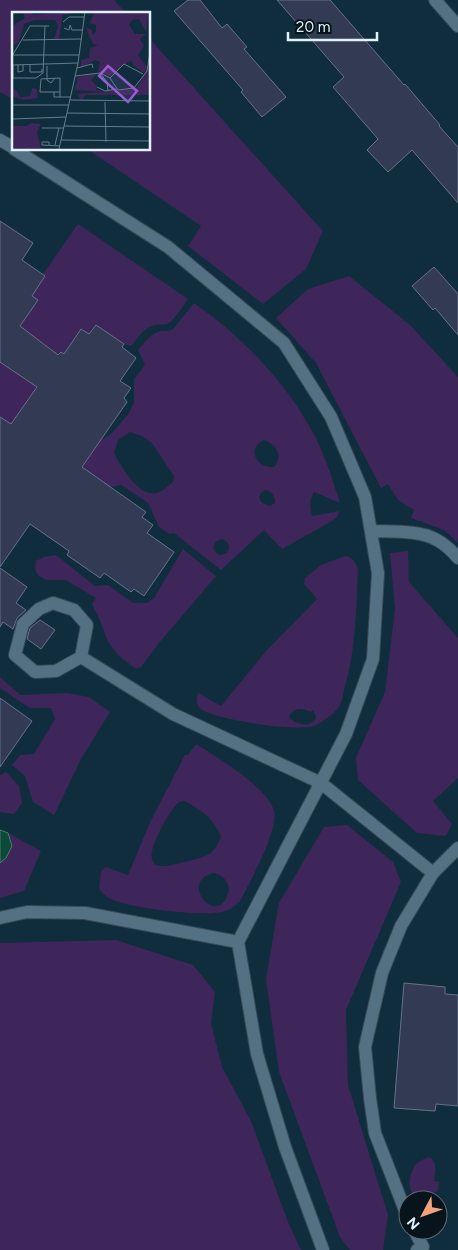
<svg xmlns="http://www.w3.org/2000/svg" width="458" height="1250" font-family="Figtree,sans-serif">
  <style>
    .green { fill: #3e255a; fill-rule: evenodd }
    .water { fill: #0a4a37; stroke: #4a7c72 }
    .building { fill: #333b54; stroke: #66708c }
    .lines { fill: none; stroke-linecap: round; stroke-linejoin: round }
    .minor-casing { stroke: #364957; stroke-width: 14 }
    .minor { stroke: #547184; stroke-width: 12 }
    .inset-road { fill: none; stroke: #647c89; stroke-width: 1 }
    .view { fill: #945ece; fill-opacity: 0.15; stroke: #945ece; stroke-width: 2.5 }
    .inset-edge { fill: none; stroke: #e1f2fc; stroke-width: 2.5 }
  </style>
  <rect width="100%" height="100%" fill="#102d3d"/>
  <g class="green">
    <path d="M0,0H114L127,14H14V100L0,92Z"/>
    <path d="M149,38L323,231L306,269L263,304L188,246L201,226L87,149H149Z"/>
    <path d="M78,224L188,299C183,306 174,321 167,324C164,325 159,324 155,325C144,327 138,338 131,346L124,344L95,325L89,334L64,354L60,352L35,389L40,393L16,428L0,417V362L20,326L37,300L32,296L45,276L43,274Z"/>
    <path d="M349,276L410,325L458,377V543L444,530L411,518L414,510L398,500L388,484L381,488L316,363L276,318L308,289Z"/>
    <path d="M194,303C244,338 288,384 316,438C326,459 333,481 340,503L314,492C309,500 310,507 312,516L339,511L337,517L332,521L282,549L264,530L221,570L174,533L169,534L159,527L148,503L121,485L111,487L108,492L81,473L84,469L81,465L96,437L103,439L111,434L129,413L134,403V379L145,365L138,350C145,342 151,333 161,331C166,331 169,331 173,329ZM130,432L142,436L152,443L174,476L173,482C168,486 162,492 156,493C138,497 121,466 114,453L118,440ZM264,440C277,444 283,456 274,467C258,469 245,449 264,440ZM265,490C272,492 275,495 275,503L270,506C263,504 261,503 259,497L261,493ZM222,539L227,542L229,547L227,553L220,555C213,552 211,547 217,541Z"/>
    <path d="M183,549L216,576L159,643L141,667L136,669L119,656L108,642L101,623L92,604L96,598L66,580H46L39,576L35,570L36,561L44,557L56,555L95,586L108,585L133,603H147L154,598Z"/>
    <path d="M408,551L409,582L458,638V778L433,801L452,824L446,836L417,833L358,780L356,758L385,692L395,609L390,553Z"/>
    <path d="M346,556C354,558 355,562 358,569C356,610 356,651 344,690C343,695 342,703 338,708C334,714 321,723 314,726C296,732 219,720 202,710C196,706 196,699 198,693L221,706L267,650L317,599L304,584L305,578L321,565L342,557ZM298,709H303L311,712L313,710L316,716V719C309,728 296,725 289,717L291,713Z"/>
    <path d="M0,677L20,695L67,693L89,697L110,712L81,759L54,815L33,802L25,776L12,765L20,755L34,754L55,719L51,708H30L0,688Z"/>
    <path d="M196,744C215,756 269,788 274,811C278,832 251,879 241,900C236,905 231,909 225,911C207,918 129,908 111,899C106,897 103,893 99,889L101,871L106,867L128,875L151,820L185,755H188ZM185,801C202,811 214,818 221,837L216,847L210,854L197,859L167,866H159L154,864C152,860 151,856 152,852C154,840 169,811 178,803C179,802 184,801 185,801ZM214,873C225,876 232,885 227,896C216,926 178,881 214,873Z"/>
    <path d="M6,772L19,786L22,803L14,814L0,812V775Z"/>
    <path d="M347,825L393,862L401,882L346,1010L348,1085L388,1215L383,1250H350L340,1237L279,1072L266,979L279,903L324,827Z"/>
    <path d="M8,833L41,851L24,891L0,898V863L6,858L11,846Z"/>
    <path d="M116,940L193,965L215,992L211,1023L222,1067L251,1121L288,1222L301,1250H0V943Z"/>
    <path d="M429,1157C438,1161 435,1172 434,1181L439,1182L438,1191L419,1199C407,1195 408,1175 415,1166C418,1161 424,1159 429,1157Z"/>
  </g>
  <path class="water" d="M0,830L8,833L12,846L6,858L0,863Z"/>
  <g class="building">
    <path d="M188,0H200L222,28L227,24L247,47L244,49L286,97L262,117L241,92L243,90L174,11Z"/>
    <path d="M277,0H330L404,85L405,84L440,125L439,126L458,147V203L412,150L388,172L367,150L378,139L333,87L344,77Z"/>
    <path d="M0,221L33,243L22,260L45,276L32,296L38,300L20,326L58,355L61,352L64,354L81,329L89,334L96,325L124,344L122,347L136,358L120,381L131,388L124,398L127,402L82,467L146,512L142,517L153,525L147,533L174,552L144,596L134,589L131,592L104,573L100,578L67,555L69,551L30,524L0,567V417L11,424L37,387L0,362Z"/>
    <path d="M434,267L458,294V335L435,308L433,310L412,286Z"/>
    <path d="M0,568L27,587L16,603L26,610L17,618L13,629L3,622L0,627Z"/>
    <path d="M40,620L55,630L41,649L27,639L30,628Z"/>
    <path d="M0,698L32,721L0,767Z"/>
    <path d="M404,983L445,987V994L458,995V1106L436,1104L435,1111L394,1108Z"/>
  </g>
  <g class="lines">
    <defs>
      <g id="minor">
        <path d="M435,0L458,26"/>
        <path d="M0,140L14,148"/>
        <path d="M14,149L168,247L284,343L331,417L365,497L378,573L373,659L346,734L238,942L257,1054L285,1147L323,1250"/>
        <path d="M371,531C391,532 420,530 437,540C446,545 452,551 458,558"/>
        <path d="M53,603L74,610L87,625L81,657L56,671L35,672L15,655L23,624L39,609Z"/>
        <path d="M81,657L173,714L321,783L433,873"/>
        <path d="M0,918L27,912L85,913L238,942"/>
        <path d="M408,1218L375,1133L370,1098L365,1047L382,973L401,926L433,873L458,848"/>
        <path d="M414,1230L423,1247L417,1250"/>
      </g>
    </defs>
    <use href="#minor" class="minor-casing"/>
    <use href="#minor" class="minor"/>
  </g>
  <g transform="translate(12 12)">
    <rect width="138" height="138" fill="#102d3d"/>
    <path d="M19,0L21,3L64,0L51,3L47,27H42L46,14L43,8H23L12,12L7,30L0,34V14L13,6L11,1ZM82,0H137L134,20L127,7L120,8L117,13L123,22H134L128,27L132,34L126,43L135,55L132,61L121,53L119,48L98,64L86,60L88,50L83,48L69,56V48L77,46L78,36L86,33L81,32L74,16L79,17L81,23L84,20V13L78,11ZM137,55V83H74L69,88L65,82L124,77ZM79,62L84,63L79,68L85,74L84,78L92,80L63,78L66,65ZM20,76L25,77V86L11,88L0,84V77L5,79L8,85L18,84ZM19,111L29,112L25,120L29,137H0V114H14Z" fill="#3e255a"/>
    <path class="inset-road" d="M51,10L57,5H72M52,16L57,18L58,13L60,18H71M11,28L69,27M0,43H67M0,44L18,14H37M18,52V60H30V57M1,53V66H24L31,61L33,14M1,53L66,51M6,53V60L11,59V53M35,54V68L39,71L43,66M65,56L80,52L81,56M88,61L95,70L96,79M63,64L88,61L98,66L106,78L122,76L135,59L138,40M98,66L112,52L131,62M85,75L93,79L105,77M42,80V85H58M48,80H28L29,67L47,66H48V85M58,88L138,89M93,90L94,130M0,93H57M55,101L138,102M0,107L54,105M52,114L138,115M30,116H47M49,128L138,129M37,133V130H30V133L48,134M43,133L47,116H52M47,137L66,51L73,0"/>
    <path class="view" d="M96,54L125,79L116,90L87,64Z"/>
    <rect width="138" height="138" class="inset-edge"/>
  </g>
  <g transform="translate(423 1215) rotate(229)"><circle r="24" fill="#08141b" stroke="#5f6d75"/>
  <path d="M0-4L9 19L0 12L-9 19Z" fill="#f1a17c"/>
  <text y="-8" font-size="14" font-weight="bold" text-anchor="middle" fill="#e1f2fc">N</text>
  </g>
  <path d="M288 32v8h89v-8" fill="none" stroke="#e1f2fc" stroke-width="2.5"/>
  <text x="296" y="32" font-size="15" fill="#e1f2fc" stroke="#08141b" stroke-width="4" paint-order="stroke">20 m</text>
</svg>
